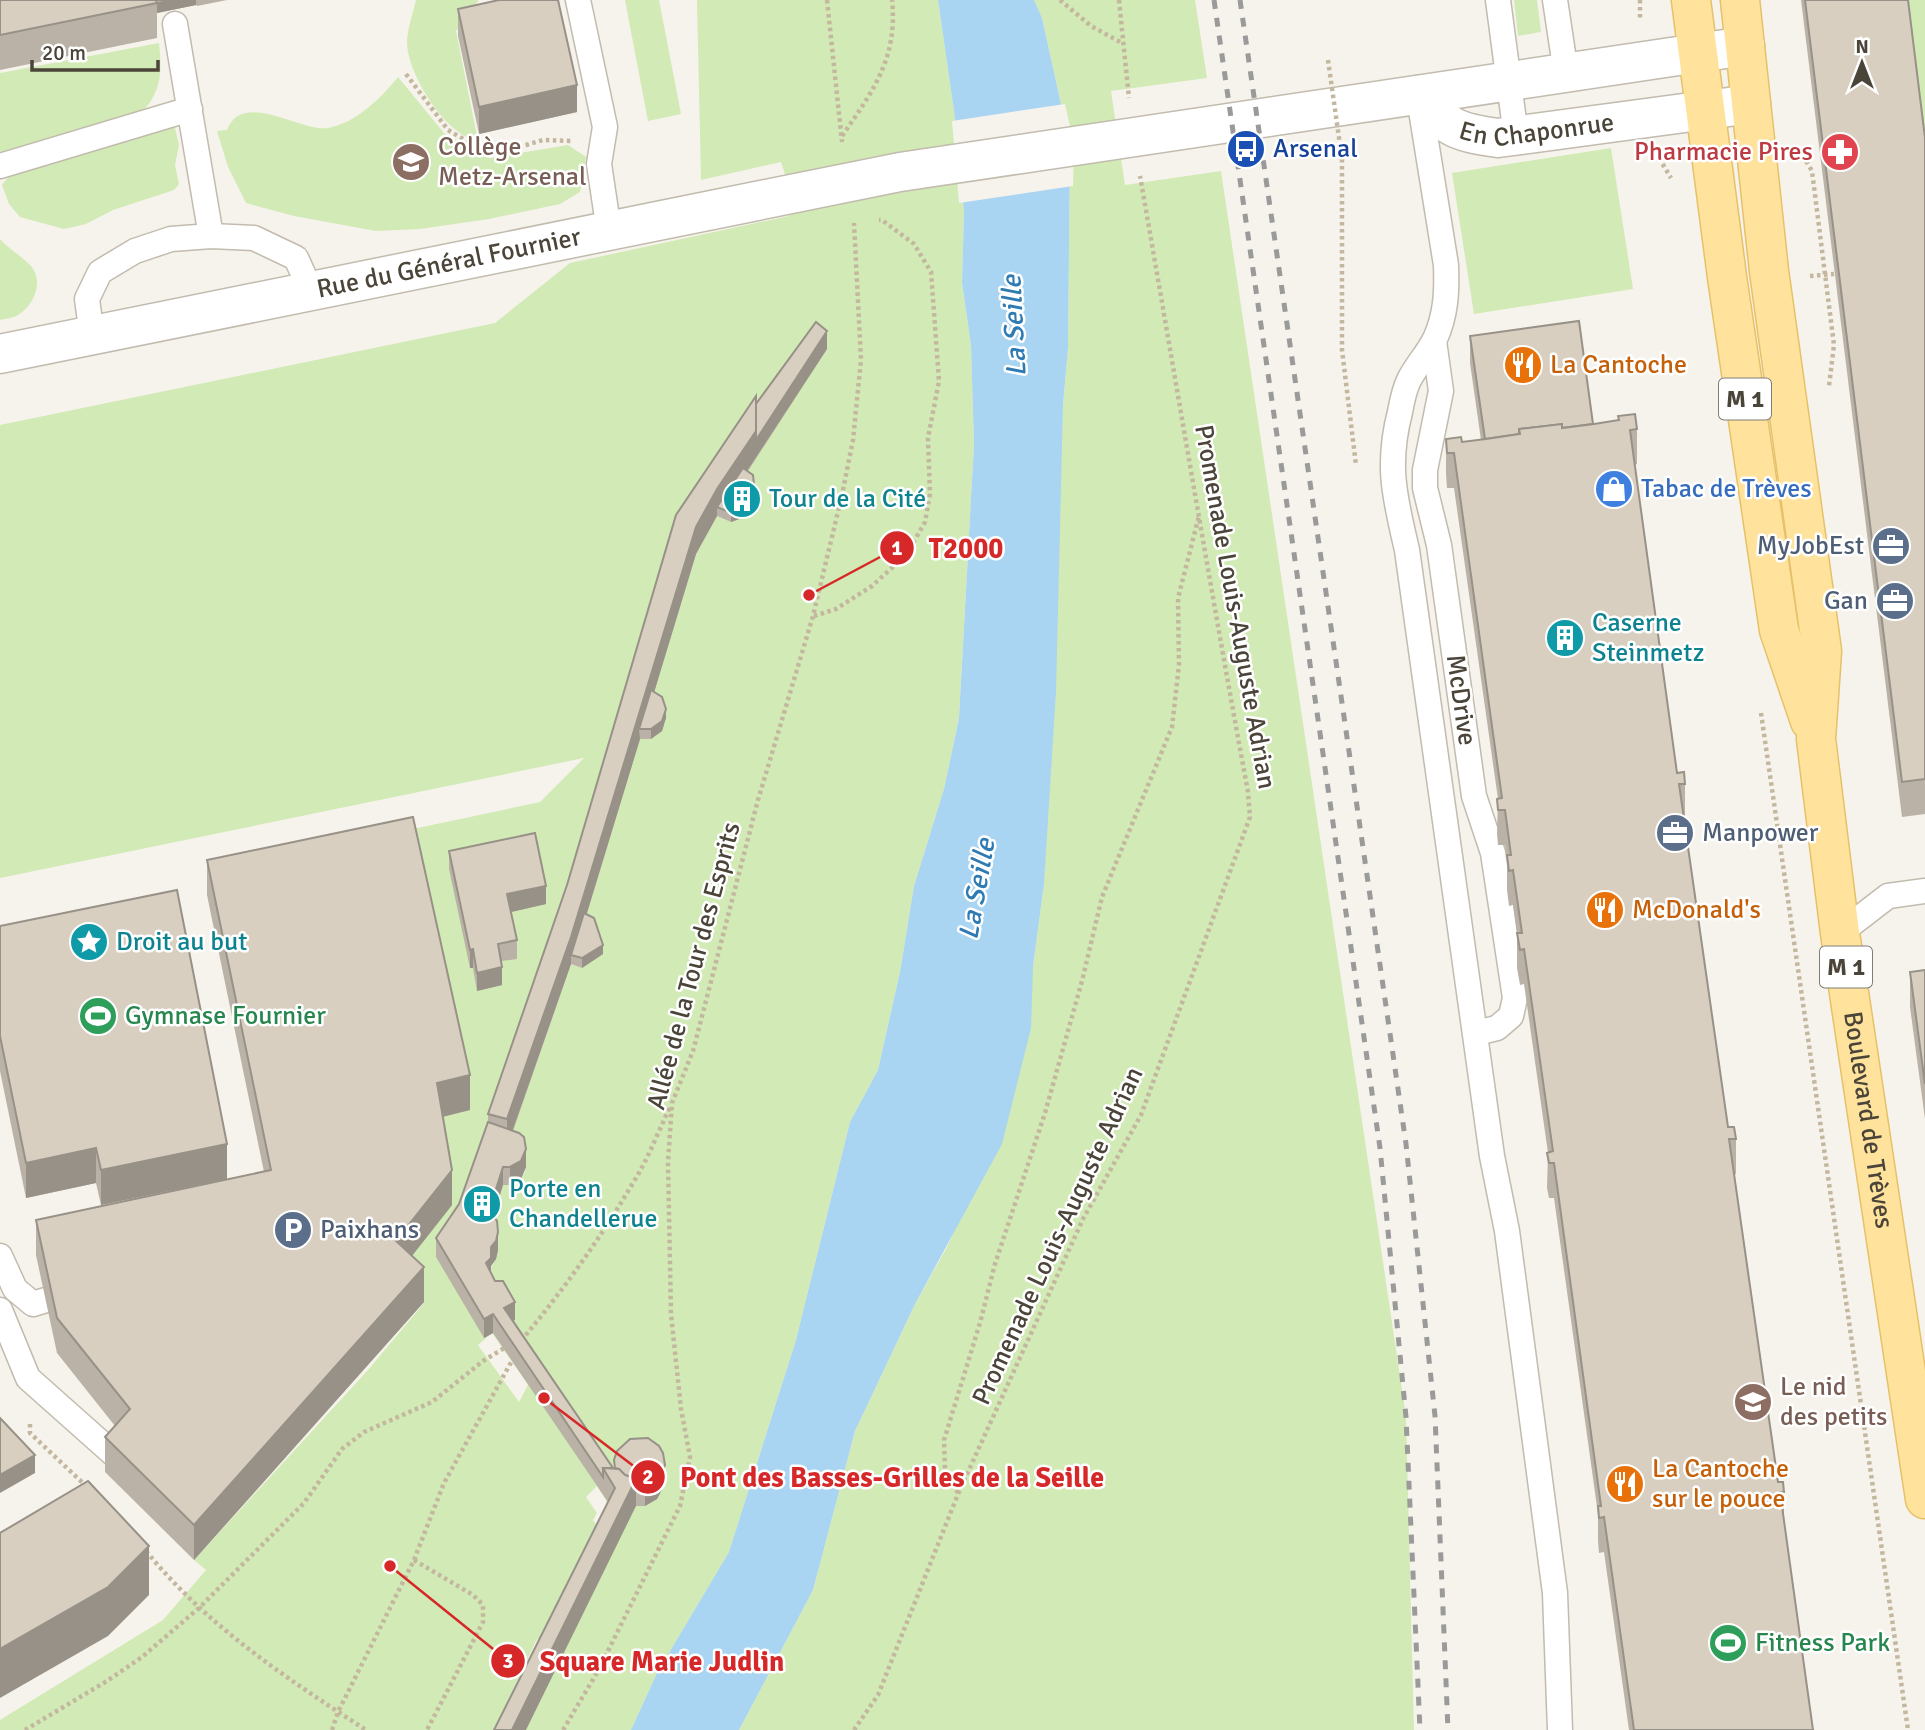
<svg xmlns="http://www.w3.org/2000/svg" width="1925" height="1730" font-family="Signika,sans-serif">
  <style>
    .green { fill: #d2eab5; fill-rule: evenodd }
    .water { fill: #a9d4f2 }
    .pier { fill: #f6f3ec }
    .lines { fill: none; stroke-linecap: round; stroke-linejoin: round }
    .lane-casing { stroke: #c2bbae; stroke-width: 27 }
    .street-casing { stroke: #c2bbae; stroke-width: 41 }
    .primary-casing { stroke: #e6c16a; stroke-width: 41 }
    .path { stroke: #c4b79f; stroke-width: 4.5; stroke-dasharray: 3.5 3.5; stroke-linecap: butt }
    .lane { stroke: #fff; stroke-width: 24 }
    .street { stroke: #fff; stroke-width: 38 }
    .primary { stroke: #ffe39c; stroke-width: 38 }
    .rail { stroke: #9a9a9a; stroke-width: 5; stroke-dasharray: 9 9; stroke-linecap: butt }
    .path-bridge { stroke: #c4b79f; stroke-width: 4.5; stroke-dasharray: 3.5 3.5; stroke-linecap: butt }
    .wall { fill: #bab2a6 }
    .shaded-wall { fill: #979187 }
    .building { fill: #d8cfc1; stroke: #979187; stroke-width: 2 }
    .labels { text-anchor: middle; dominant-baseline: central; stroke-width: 5; stroke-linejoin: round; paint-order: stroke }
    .shield { fill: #fff; stroke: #817c74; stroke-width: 2 }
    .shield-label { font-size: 24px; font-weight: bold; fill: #4b4439 }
    .street-label { font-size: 26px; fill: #4b4439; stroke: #fff }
    .education-label { font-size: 26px; fill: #785e54; stroke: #fff; text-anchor: start }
    .transit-label { font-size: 26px; fill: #164399; stroke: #fff; text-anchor: start }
    .health-label { font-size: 26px; fill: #be3a42; stroke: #fff; text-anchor: end }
    .food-label { font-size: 26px; fill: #c56008; stroke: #fff; text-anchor: start }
    .shop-label { font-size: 26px; fill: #366cbe; stroke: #fff; text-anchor: start }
    .culture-label { font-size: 26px; fill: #0d838f; stroke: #fff; text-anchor: start }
    .service-label { font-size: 26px; fill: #4e5e75; stroke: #fff; text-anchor: end }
    .leisure-label { font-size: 26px; fill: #27864d; stroke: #fff; text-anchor: start }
    .water-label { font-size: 28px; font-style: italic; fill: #2e7ab2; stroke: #fff }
    .leader { fill: none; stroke: #d62828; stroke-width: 2.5 }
    .callout-dot { fill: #d62828; stroke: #fff; stroke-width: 2.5 }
    .mark-label { font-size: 21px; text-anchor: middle; font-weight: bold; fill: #fff }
    .callout-label { font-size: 28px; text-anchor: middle; font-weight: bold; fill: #d62828; stroke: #fff; stroke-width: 5; stroke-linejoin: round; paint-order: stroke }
  </style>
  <rect width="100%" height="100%" fill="#f6f3ec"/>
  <g class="green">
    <path d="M416,0H479L456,31L478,141C446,136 408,75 407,43C407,30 413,13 416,0Z"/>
    <path d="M625,0H659L681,114L648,121Z"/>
    <path d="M697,0H938L954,111L964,212L962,283L971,345L974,444L959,717L944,789L914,886L900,972L878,1070L850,1122L796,1340L729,1552L657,1673L631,1730H508L615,1515L597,1486L586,1497L597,1513L593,1520L598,1527L539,1639H537L494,1730H0V1720L163,1620L206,1570L194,1560L368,1370L424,1303L396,1276L437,1118L470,1110L413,829L540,802L584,758L0,878V425L495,323L570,263L789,216L791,193L781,162L701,180ZM753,485L731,522L717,516L696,554L651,699L666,718C663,733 654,740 639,739L584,923L582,968L571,964L507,1146L526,1167C524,1180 516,1185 503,1185L489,1229C506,1251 493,1259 486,1281L515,1320L484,1337L459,1222L676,542ZM492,1333L528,1385L519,1402L478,1345Z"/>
    <path d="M1034,0H1195L1207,78L1111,91L1125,185L1221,171L1406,1417L1414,1730H739L813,1590L855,1431L915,1304L947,1247L969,1200L1033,966L1044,884L1063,405L1068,348L1070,145L1042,18Z"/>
    <path d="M1514,0H1537L1541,32L1518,36Z"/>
    <path d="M1903,0H1925V173Z"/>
    <path d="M159,43C162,70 162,90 143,111L0,156V73Z"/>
    <path d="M398,77L444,133L490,158L568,145L586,157L580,192L560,204L489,219L420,229L376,231L294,216L246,203L228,167L217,131L227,130C242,89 301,132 328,128C356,123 381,98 398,77Z"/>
    <path d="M165,121L175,128L179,145L175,165L179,184L174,190L113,210L86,224L64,229L20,217L9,204L2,185L13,171Z"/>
    <path d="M1611,148L1633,289L1474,314L1452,173Z"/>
    <path d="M0,239C9,249 20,255 30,265C45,280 34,307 16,316C12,318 5,319 0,320Z"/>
  </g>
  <path class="water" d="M938,0H1034L1042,18L1070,145L1068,348L1063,405L1056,691L1044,884L1033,966L1031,1028L1002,1144L915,1304L855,1431L813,1590L739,1730H631L657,1673L729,1552L796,1340L850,1122L878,1070L900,972L914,886L944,789L959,718L974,444L971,345L962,283L964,212L954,111Z"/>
  <path class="pier" d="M1065,104L1074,144L1073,186L959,203L952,121Z"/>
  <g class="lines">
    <defs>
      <g id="lane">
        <path d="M578,0L605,127L599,164L609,231"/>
        <path d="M1498,0L1516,136"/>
        <path d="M1555,0L1566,73"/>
        <path d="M175,24L211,236"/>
        <path d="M1419,98L1446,265C1447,292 1446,315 1435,339C1428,353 1416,366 1409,380C1404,390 1402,401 1400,412C1386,466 1395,498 1407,550L1492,1156L1507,1231L1555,1593L1560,1730"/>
        <path d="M0,166L190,109"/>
        <path d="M92,336L87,299L100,272L135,251L171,239L211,236L254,238L296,258L311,291"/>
        <path d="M1434,341L1441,391L1425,470V488L1439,545L1474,796L1493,853L1515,998L1511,1016L1497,1028L1476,1033"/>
        <path d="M1840,933L1888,896L1925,891"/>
        <path d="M0,1256L15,1289L33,1304L46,1300"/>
        <path d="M0,1310L28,1378L118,1458"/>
      </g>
      <g id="street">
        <path id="s1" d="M1418,95C1448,128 1454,132 1498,138L1751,104"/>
        <path id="s2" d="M0,354L900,172L1745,46"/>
      </g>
      <g id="primary">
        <path d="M1691,0L1727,277L1779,630L1810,721"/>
        <path id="s3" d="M1740,0L1769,271L1822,651L1816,739L1840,933L1925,1499"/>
      </g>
    </defs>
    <use href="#lane" class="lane-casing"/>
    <use href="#street" class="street-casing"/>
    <use href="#primary" class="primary-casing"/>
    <g class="path">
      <path d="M827,0L842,142"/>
      <path d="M1060,0L1091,26L1122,43"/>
      <path d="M1119,0L1129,98"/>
      <path d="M1640,0V20"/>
      <path d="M406,74L448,130L480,149L503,152L543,140L571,141"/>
      <path d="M842,136C873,91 898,58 892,0"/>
      <path d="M1799,149L1812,171L1827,290L1834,345L1829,386"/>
      <path d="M1659,158L1671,178"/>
      <path d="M1342,159V350L1356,465"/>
      <path d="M1810,276L1834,274"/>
      <path d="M814,616L836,609L872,586L907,554L925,522L930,494L928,438L939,381L931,272L914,244L882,220H879"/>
      <path d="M1761,713L1908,1730"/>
      <path d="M520,1339L525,1336C568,1284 606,1230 640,1171C651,1151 660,1128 670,1107"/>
      <path d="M30,1424V1433L86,1486"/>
      <path d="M958,1493L945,1470L944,1440L980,1323L995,1264L1045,1113L1082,981L1102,897L1172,727L1179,665L1178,598L1199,516"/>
      <path d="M146,1551C207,1626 286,1678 366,1730"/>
      <path d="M414,1560L473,1595L483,1605V1622L427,1730"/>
      <path d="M25,1730L107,1681L142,1657L199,1608L304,1503L342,1449L364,1432L432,1402L483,1361L506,1347"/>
      <path d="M332,1730L338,1712L414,1560L444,1483L514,1357"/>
      <path d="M563,1730L598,1671L680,1506L690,1457L681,1409L671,1314L668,1162L672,1103L693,1051L758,800L813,616L842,495L853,440L861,360L854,223"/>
      <path d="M854,1730L878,1695L958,1494L1083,1219L1141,1115L1250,817L1248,792C1210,587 1176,381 1140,176"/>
    </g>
    <use href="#lane" class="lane"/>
    <use href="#street" class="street"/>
    <use href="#primary" class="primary"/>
    <g class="rail">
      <path d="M1214,0L1380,1148L1406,1417L1420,1730"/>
      <path d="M1240,0L1406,1144L1435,1416L1448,1730"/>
    </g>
    <path class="path-bridge" d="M1328,60L1342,159"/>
  </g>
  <g class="wall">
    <path d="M0,0H227L197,6L196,5L157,13V38L0,70Z"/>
    <path d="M1801,0H1908L1925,138V814L1902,817Z"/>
    <path d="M458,9L577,112L479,134L458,36Z"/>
    <path d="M1470,336L1593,424L1637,429V464L1635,465L1677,773L1685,784V819H1684L1728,1127L1736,1139V1174H1734L1778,1482L1784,1492V1525L1813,1730H1629L1604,1552L1599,1553L1598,1541V1514L1554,1198H1549L1547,1188L1548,1153L1524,984L1520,985L1517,968V935L1513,905L1509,906L1507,890V858L1505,845H1498L1497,834L1498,799L1454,488H1447L1446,474V439L1462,442L1481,440L1470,363Z"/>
    <path d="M827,349L748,471L756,513L731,522L717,516L696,554L654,692L666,718L662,731L651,739H640L586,914L603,954L582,968L571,964L513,1131L526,1167L521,1179L510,1185H503L494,1216L498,1250L496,1259L491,1266V1272L515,1320L513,1321L613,1468H614V1460L665,1484L657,1499L645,1506H636L608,1502L493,1333L484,1338L436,1257V1238L459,1204L488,1122V1114L567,885L676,515L756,404Z"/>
    <path d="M449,851L546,904L511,912L517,940V959L501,961L502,985L477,991L473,968H470L449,869Z"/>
    <path d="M207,860L470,1110L443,1117L452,1205L412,1256L424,1302L194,1560L105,1472V1437L115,1426L57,1353L36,1255V1220L264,1172L207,895Z"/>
    <path d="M0,926L227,1179L101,1205L96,1183L26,1198L0,1071Z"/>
    <path d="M1925,970V1119L1910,1007V972Z"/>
  </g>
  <g class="shaded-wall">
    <path d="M174,0H196V5L157,13V3Z"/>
    <path d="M577,85V112L479,134V107Z"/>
    <path d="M827,331V349L722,509L717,507V516L696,554L643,729H639L640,739L574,956L571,955V964L507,1146V1119L696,527L717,489L756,431Z"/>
    <path d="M756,504V513L731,522V513Z"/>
    <path d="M666,709V718L662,731L651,739V729Z"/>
    <path d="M546,886V904L507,913V894Z"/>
    <path d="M603,945V954L582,968V958Z"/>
    <path d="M473,949V968H470V950Z"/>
    <path d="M502,967V985L477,991V973Z"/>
    <path d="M470,1075V1110L437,1118V1083Z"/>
    <path d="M227,1144V1179L101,1205V1170Z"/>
    <path d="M96,1148V1183L26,1198V1163Z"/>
    <path d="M526,1149V1167L521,1179L510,1185V1167Z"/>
    <path d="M503,1167V1185L489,1229V1211Z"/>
    <path d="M452,1170V1205L396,1276V1241Z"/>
    <path d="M498,1232V1250L496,1259L491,1266V1276L486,1263L491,1247Z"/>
    <path d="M424,1267V1302L194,1560V1525Z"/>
    <path d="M515,1302V1320L504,1326V1308Z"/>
    <path d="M493,1314V1333L484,1338V1319Z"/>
    <path d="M35,1455V1473L0,1493V1475Z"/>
    <path d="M665,1465V1484L657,1499L645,1506V1488Z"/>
    <path d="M636,1479V1506L526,1730H512Z"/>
    <path d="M149,1546V1595L108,1636L0,1698V1649Z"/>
  </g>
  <g class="building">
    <path d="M0,0H156L157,3L0,35Z"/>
    <path d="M156,0H174L157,3Z"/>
    <path d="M499,0H558L577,85L479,107L458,9Z"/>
    <path d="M1805,0H1908L1925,138V779L1902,782Z"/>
    <path d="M1579,321L1593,424L1562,428V424L1519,429V434L1485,439L1470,336Z"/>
    <path d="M816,322L827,331L756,440V404Z"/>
    <path d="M756,396V431L717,489L696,527L571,937L507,1119L488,1114L567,885L676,515Z"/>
    <path d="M1635,414L1637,429L1630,430L1677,773L1684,772L1685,784H1679L1728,1127H1734L1736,1139H1729L1778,1482H1783L1784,1492H1780L1813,1730H1634L1604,1517L1599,1518L1598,1506H1601L1554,1163H1549L1547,1153L1553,1151L1524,949L1520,950L1517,933H1522L1513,870L1509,871L1507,855H1511L1505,810H1498L1497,799L1502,798L1454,453H1447L1446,439L1461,437L1462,442L1486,439L1520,434L1519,429L1562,424V428L1594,424L1619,420L1618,416Z"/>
    <path d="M743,468L753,475L756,504L731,513L717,507Z"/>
    <path d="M651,690L662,697L666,709L662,721L651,729H639Z"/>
    <path d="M413,817L470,1075L437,1083L452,1170L396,1241L424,1267L194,1525L105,1437L130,1409L57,1318L36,1220L271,1170L207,860Z"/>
    <path d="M535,833L546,886L507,894L517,940L498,944L502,967L477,973L473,949L470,950L449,851Z"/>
    <path d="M177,890L227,1144L101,1170L96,1148L26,1163L0,1036V926Z"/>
    <path d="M584,913L594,918L603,945L582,958L571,955Z"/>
    <path d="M1925,970V1084L1910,972Z"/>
    <path d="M488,1122L519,1133L524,1137L526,1149L521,1161L510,1167H503L489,1211L497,1221L498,1232L496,1241L491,1247V1258L486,1263L495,1281H503L515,1302L504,1308L613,1468H603V1477L493,1314L484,1319L436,1238L459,1204Z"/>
    <path d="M0,1418L35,1455L0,1475Z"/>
    <path d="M648,1438L659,1446L663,1453L665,1465L657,1481L645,1488H636V1479L625,1475L619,1469L615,1468L614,1460L617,1451L630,1439Z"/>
    <path d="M603,1468L619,1469L625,1475L636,1479L512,1730H494L615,1488Z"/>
    <path d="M88,1481L149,1546L108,1587L0,1649V1533Z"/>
  </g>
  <defs>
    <symbol id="bus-disc" viewBox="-11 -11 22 22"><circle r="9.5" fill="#1a4fb4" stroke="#fff"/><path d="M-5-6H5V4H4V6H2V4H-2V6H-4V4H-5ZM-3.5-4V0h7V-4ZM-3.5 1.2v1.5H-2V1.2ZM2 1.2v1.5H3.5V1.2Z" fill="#fff"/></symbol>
    <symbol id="pharmacy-disc" viewBox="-11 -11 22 22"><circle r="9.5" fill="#e0444e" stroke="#fff"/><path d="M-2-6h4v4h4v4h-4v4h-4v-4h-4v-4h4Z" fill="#fff"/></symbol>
    <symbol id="school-disc" viewBox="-11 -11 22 22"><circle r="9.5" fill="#8d6e63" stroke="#fff"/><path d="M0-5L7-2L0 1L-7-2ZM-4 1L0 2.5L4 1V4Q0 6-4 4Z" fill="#fff"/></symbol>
    <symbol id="restaurant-disc" viewBox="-11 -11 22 22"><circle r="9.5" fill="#e8710a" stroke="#fff"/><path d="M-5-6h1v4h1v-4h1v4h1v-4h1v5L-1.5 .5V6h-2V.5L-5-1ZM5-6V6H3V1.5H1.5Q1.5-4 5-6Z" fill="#fff"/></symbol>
    <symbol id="shop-disc" viewBox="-11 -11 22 22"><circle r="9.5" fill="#3f7fe0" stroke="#fff"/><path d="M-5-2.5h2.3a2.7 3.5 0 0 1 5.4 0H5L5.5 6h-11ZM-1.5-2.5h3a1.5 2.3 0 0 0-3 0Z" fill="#fff"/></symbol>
    <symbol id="building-disc" viewBox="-11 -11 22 22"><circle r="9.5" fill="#0f9aa8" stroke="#fff"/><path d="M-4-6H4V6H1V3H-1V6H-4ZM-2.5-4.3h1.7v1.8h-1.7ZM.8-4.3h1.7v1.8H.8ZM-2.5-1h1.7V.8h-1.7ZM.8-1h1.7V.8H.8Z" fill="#fff"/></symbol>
    <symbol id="office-disc" viewBox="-11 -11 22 22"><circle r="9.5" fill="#5c6f8a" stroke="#fff"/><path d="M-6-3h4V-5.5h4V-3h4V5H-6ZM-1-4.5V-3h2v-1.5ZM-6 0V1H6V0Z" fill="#fff"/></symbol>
    <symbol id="sight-disc" viewBox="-11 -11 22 22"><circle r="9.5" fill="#0f9aa8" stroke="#fff"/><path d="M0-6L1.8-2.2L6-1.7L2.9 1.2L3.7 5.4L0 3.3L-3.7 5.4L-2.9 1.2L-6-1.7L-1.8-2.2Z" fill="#fff"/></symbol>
    <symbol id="stadium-disc" viewBox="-11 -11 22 22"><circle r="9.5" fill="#2e9e5b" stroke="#fff"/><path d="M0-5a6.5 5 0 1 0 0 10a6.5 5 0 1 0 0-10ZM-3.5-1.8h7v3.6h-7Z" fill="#fff"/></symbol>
    <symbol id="parking-disc" viewBox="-11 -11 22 22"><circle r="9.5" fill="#5c6f8a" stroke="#fff"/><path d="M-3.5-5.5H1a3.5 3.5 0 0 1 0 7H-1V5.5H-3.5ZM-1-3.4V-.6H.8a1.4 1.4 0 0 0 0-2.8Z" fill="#fff"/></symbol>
  </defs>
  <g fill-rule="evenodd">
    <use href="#bus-disc" x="1224" y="127" width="44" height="44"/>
    <use href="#pharmacy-disc" x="1818" y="130" width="44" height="44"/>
    <use href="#school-disc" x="389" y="140" width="44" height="44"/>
    <use href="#restaurant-disc" x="1501" y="343" width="44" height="44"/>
    <use href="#shop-disc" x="1592" y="467" width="44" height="44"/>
    <use href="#building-disc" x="720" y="477" width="44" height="44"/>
    <use href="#office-disc" x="1869" y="524" width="44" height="44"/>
    <use href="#office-disc" x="1873" y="579" width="44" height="44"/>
    <use href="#building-disc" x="1543" y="616" width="44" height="44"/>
    <use href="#office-disc" x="1653" y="811" width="44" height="44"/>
    <use href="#restaurant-disc" x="1583" y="888" width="44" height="44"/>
    <use href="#sight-disc" x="67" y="920" width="44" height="44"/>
    <use href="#stadium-disc" x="76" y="994" width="44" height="44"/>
    <use href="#building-disc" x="460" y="1182" width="44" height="44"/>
    <use href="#parking-disc" x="271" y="1208" width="44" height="44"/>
    <use href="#school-disc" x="1731" y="1380" width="44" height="44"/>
    <use href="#restaurant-disc" x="1603" y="1462" width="44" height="44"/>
    <use href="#stadium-disc" x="1706" y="1621" width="44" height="44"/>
  </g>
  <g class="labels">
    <g class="shield">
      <rect x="1719" y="378.5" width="52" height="41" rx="5"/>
      <rect x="1820" y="946.5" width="52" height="41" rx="5"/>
    </g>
    <g class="shield-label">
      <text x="1745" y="399">M 1</text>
      <text x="1846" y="967">M 1</text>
    </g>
    <g class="street-label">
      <text stroke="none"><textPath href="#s1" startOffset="133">En Chaponrue</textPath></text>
      <text stroke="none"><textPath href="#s2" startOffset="458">Rue du Général Fournier</textPath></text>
      <text transform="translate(1235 607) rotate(80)">Promenade Louis-Auguste Adrian</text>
      <text transform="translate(1461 700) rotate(82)">McDrive</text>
      <text transform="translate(694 966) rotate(-75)">Allée de la Tour des Esprits</text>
      <text stroke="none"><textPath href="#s3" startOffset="1129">Boulevard de Trèves</textPath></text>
      <text transform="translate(1058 1236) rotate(-65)">Promenade Louis-Auguste Adrian</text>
    </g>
    <g class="education-label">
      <text x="438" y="147">Collège<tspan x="438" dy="30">Metz-Arsenal</tspan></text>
      <text x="1780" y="1387">Le nid<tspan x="1780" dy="30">des petits</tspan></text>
    </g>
    <g class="transit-label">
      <text x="1273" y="149">Arsenal</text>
    </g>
    <g class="health-label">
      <text x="1813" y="152">Pharmacie Pires</text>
    </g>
    <g class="food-label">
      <text x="1550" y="365">La Cantoche</text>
      <text x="1632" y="910">McDonald's</text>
      <text x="1652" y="1469">La Cantoche<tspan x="1652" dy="30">sur le pouce</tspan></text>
    </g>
    <g class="shop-label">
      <text x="1641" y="489">Tabac de Trèves</text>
    </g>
    <g class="culture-label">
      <text x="769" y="499">Tour de la Cité</text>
      <text x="1592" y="623">Caserne<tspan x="1592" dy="30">Steinmetz</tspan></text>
      <text x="116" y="942">Droit au but</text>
      <text x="509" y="1189">Porte en<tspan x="509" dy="30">Chandellerue</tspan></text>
    </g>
    <g class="service-label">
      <text x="1864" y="546">MyJobEst</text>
      <text x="1868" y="601">Gan</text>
      <text x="1702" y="833" text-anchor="start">Manpower</text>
      <text x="320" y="1230" text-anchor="start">Paixhans</text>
    </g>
    <g class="leisure-label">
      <text x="125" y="1016">Gymnase Fournier</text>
      <text x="1755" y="1643">Fitness Park</text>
    </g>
    <g class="water-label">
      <text transform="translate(1014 326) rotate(-93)">La Seille</text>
      <text transform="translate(977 889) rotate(-80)">La Seille</text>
    </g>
  </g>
  <path class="leader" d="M809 595L897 548M544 1398L648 1477M390 1566L508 1661"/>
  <g class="callout-dot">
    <circle cx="809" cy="595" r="7"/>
    <circle cx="544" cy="1398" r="7"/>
    <circle cx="390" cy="1566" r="7"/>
    <circle cx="897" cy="548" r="18"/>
    <circle cx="648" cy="1477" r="18"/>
    <circle cx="508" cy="1661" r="18"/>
  </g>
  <g class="mark-label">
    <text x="897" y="555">1</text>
    <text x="648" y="1484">2</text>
    <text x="508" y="1668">3</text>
  </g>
  <g class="callout-label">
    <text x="966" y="558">T2000</text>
    <text x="892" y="1487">Pont des Basses-Grilles de la Seille</text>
    <text x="662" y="1671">Square Marie Judlin</text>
  </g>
  <g transform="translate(1862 63)" stroke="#ffffff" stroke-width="5" paint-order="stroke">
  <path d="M0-5L12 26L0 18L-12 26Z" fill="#4b4439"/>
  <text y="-10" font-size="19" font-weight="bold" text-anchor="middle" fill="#4b4439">N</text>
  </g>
  <path d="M32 60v10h126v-10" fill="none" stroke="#4b4439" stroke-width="3.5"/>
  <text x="42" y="60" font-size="21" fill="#4b4439" stroke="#ffffff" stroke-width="5" paint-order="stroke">20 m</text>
</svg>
